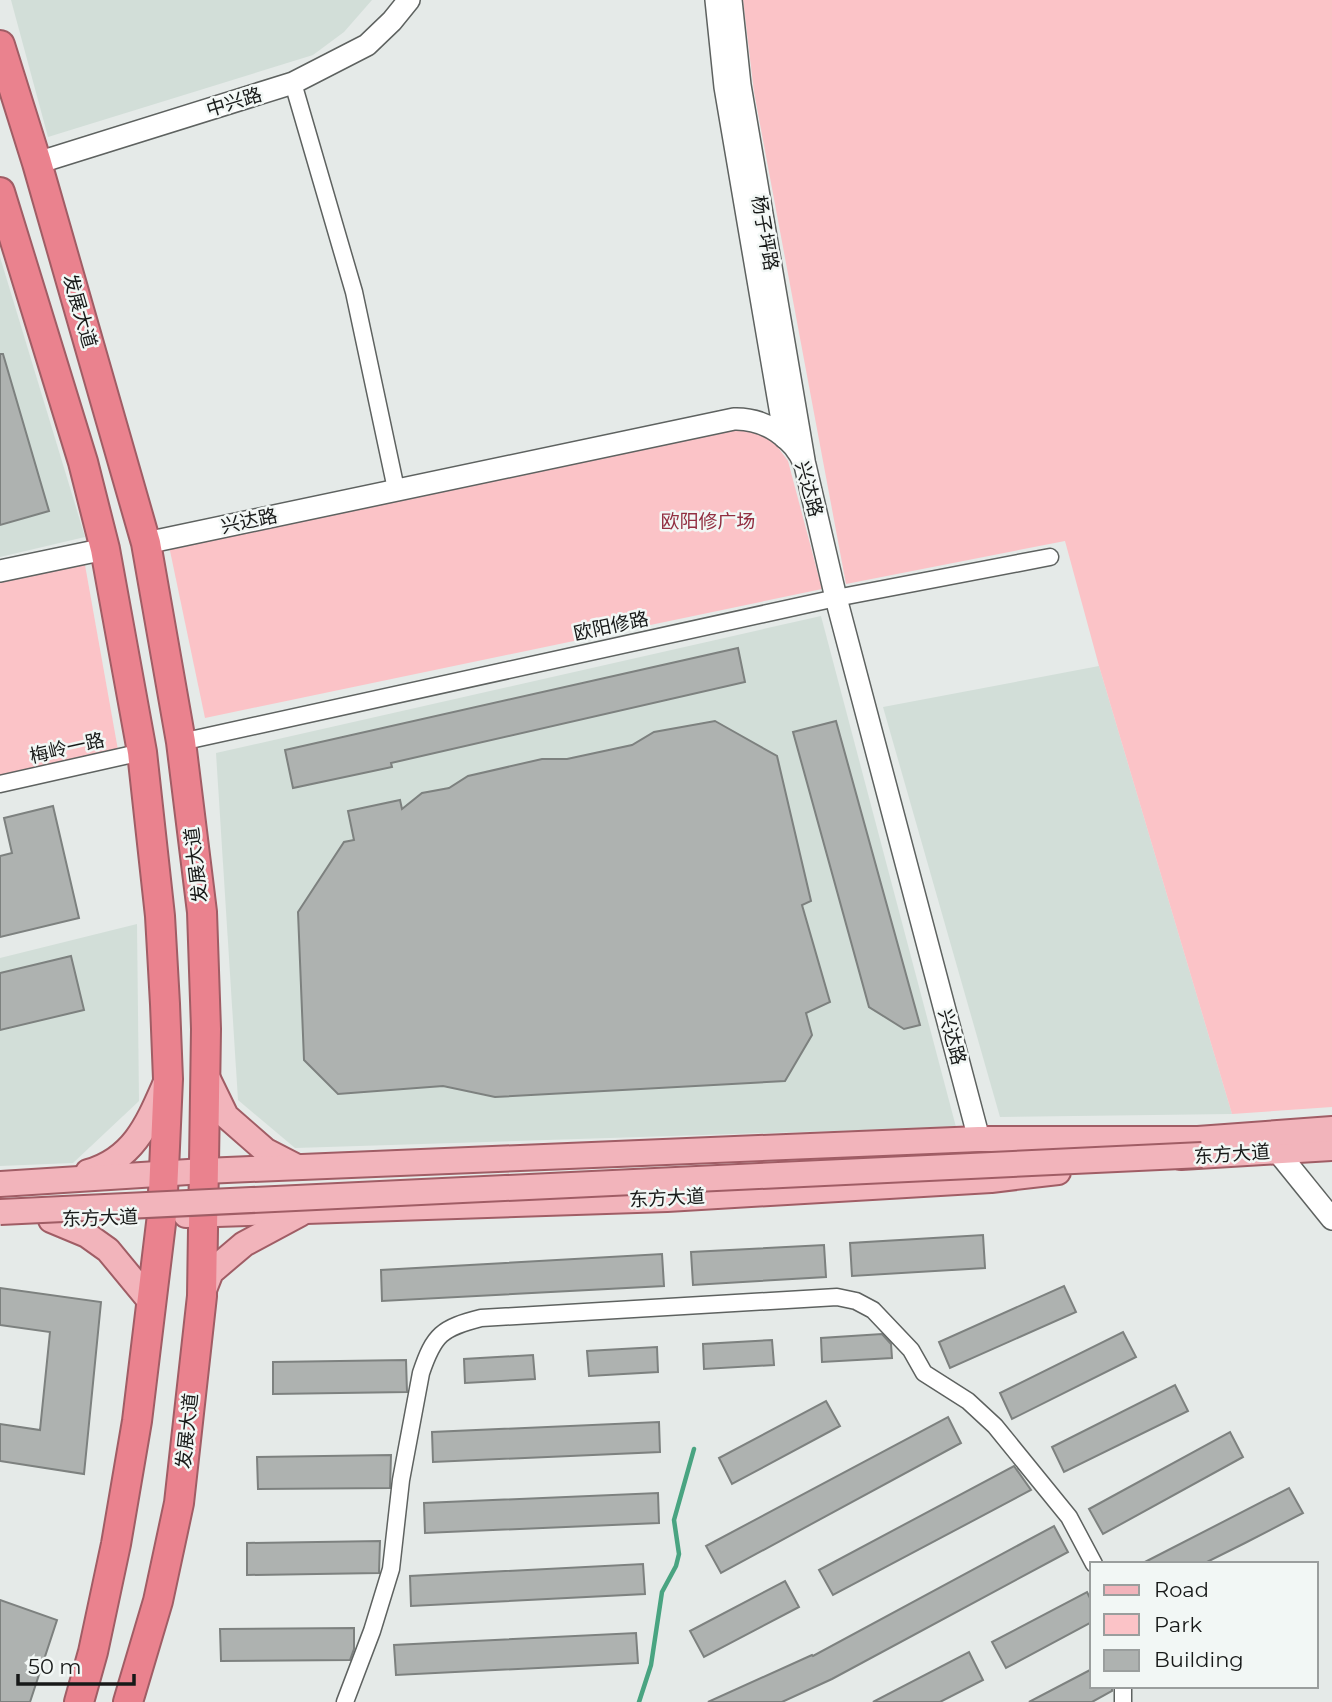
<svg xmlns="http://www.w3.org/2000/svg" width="1332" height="1702" font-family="Montserrat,'Noto Sans SC',sans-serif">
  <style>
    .built { fill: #d2ded8 }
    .green { fill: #fbc3c7 }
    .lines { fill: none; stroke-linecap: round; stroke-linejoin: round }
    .stream { stroke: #49a481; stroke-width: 4.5 }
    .building { fill: #aeb2b0; stroke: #7d817f; stroke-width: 2 }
    .street-casing { stroke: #5e6260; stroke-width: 19 }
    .secondary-casing { stroke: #5e6260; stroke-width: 24 }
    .primary-casing { stroke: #a05d65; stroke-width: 28 }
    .highway-casing { stroke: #a05d65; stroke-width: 32 }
    .street { stroke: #fff; stroke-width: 16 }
    .secondary { stroke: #fff; stroke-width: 21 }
    .primary { stroke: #f2b4bb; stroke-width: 24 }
    .highway { stroke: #ea828e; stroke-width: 28 }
    .primary-bridge-casing { stroke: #a05d65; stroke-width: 28; stroke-linecap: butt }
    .primary-bridge { stroke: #f2b4bb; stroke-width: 24 }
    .labels { text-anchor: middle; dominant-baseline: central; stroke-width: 5; stroke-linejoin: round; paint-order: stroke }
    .street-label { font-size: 19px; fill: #171918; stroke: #f2f7f5 }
    .park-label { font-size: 19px; fill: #922f41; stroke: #f2f7f5 }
  </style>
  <rect width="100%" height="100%" fill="#e5eae8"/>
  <g class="built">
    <path d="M11,0H372L344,32L313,55L48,137Z"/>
    <path d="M0,257L85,537L0,557Z"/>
    <path d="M821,616L956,1127L295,1148L238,1100L216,753Z"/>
    <path d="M1099,666L1232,1114L1000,1117L883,707Z"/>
    <path d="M137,924L139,1101L73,1163L0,1166V958Z"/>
  </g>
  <g class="green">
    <path d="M743,0H1332V1107L1232,1114L1099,666L1065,541L846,584L754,92Z"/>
    <path d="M736,423L768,434L788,461L822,589L205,718L169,546Z"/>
    <path d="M85,565L118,750L0,776V581Z"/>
  </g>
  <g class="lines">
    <path class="stream" d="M639,1702L651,1665L662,1592L676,1566L679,1554L674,1520L694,1449"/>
  </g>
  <g class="building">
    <path d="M0,354H3L49,511L0,525Z"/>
    <path d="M738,648L745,682L391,763L392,767L293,788L285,750Z"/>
    <path d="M715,721L777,756L811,901L802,905L830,1002L806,1013L812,1035L785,1081L495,1097L443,1086L338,1094L304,1060L298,912L344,842L354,840L348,811L400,800L402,809L422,793L449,788L468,776L542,759H567L632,745L654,732Z"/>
    <path d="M836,721L920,1025L904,1029L869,1007L793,732Z"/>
    <path d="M53,806L79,918L0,937V856L12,853L4,818Z"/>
    <path d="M71,956L84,1010L0,1030V973Z"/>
    <path d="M983,1235L985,1268L852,1276L850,1243Z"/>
    <path d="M824,1245L826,1277L693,1285L691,1252Z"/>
    <path d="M662,1254L664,1286L382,1301L381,1270Z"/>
    <path d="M1064,1286L1076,1312L950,1368L939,1342Z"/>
    <path d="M0,1288L101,1302L84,1474L0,1461V1424L40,1430L50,1332L0,1325Z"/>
    <path d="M1123,1332L1136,1357L1012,1419L1000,1393Z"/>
    <path d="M882,1334L891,1344L892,1358L822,1362L821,1338Z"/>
    <path d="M772,1340L774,1365L704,1369L703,1344Z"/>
    <path d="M657,1347L658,1372L589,1376L587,1351Z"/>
    <path d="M533,1355L535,1379L465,1383L464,1359Z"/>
    <path d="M406,1360L407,1392L273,1394V1362Z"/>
    <path d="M1175,1385L1188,1411L1064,1472L1052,1447Z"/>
    <path d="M826,1401L840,1426L732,1484L719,1458Z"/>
    <path d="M948,1417L961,1443L721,1573L706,1546Z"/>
    <path d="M659,1422L660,1452L433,1462L432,1432Z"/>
    <path d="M1230,1432L1243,1457L1103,1534L1089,1509Z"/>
    <path d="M391,1455L390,1488L258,1489L257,1457Z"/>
    <path d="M1014,1466L1031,1490L833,1595L819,1570Z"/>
    <path d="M1289,1488L1303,1513L1245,1543L1203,1564H1141Z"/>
    <path d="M658,1493L659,1523L425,1533L424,1503Z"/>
    <path d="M1054,1526L1068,1552L832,1679L782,1702H708L812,1655L813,1656Z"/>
    <path d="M380,1541L379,1573L247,1575V1543Z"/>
    <path d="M643,1564L645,1594L411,1606L410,1576Z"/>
    <path d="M785,1581L799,1607L704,1657L690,1631Z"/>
    <path d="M1087,1592L1092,1602V1622L1006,1668L992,1642Z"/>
    <path d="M0,1600L57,1620L30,1702H0Z"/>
    <path d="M354,1628V1649L350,1660L221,1661L220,1629Z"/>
    <path d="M636,1633L638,1663L396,1675L394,1645Z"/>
    <path d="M969,1652L983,1680L940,1702H873Z"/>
    <path d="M1092,1669V1686H1112V1691L1092,1702H1029Z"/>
  </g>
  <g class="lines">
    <defs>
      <g id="street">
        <path d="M293,83L354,292L396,489"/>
        <path d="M181,742L836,598L1050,557"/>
        <path d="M0,784L142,752"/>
        <path d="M345,1702L372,1631L391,1569L401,1480L421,1373C434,1334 442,1328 481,1318L837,1297L856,1301L873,1310L911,1350L924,1373L968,1401L995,1426L1069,1517L1094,1564"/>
        <path d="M1123,1702V1686"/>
      </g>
      <g id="secondary">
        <path d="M716,0L725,87L785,438"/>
        <path d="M731,0L740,85L804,460"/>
        <path d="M37,163L293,83L367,45L392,21L409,0"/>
        <path d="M146,543L734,419C764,418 794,437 805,465L836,598L979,1139"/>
        <path d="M0,571L105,549"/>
        <path d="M1277,1151L1332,1219"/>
      </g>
      <g id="primary">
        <path d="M206,1075L226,1116L266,1151L297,1167"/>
        <path d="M1181,1157L1332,1148"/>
        <path d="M88,1172C134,1159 148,1123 166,1082"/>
        <path d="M0,1184L204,1171L979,1139H1198L1332,1129"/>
        <path d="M186,1215L667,1199L991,1180L1058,1172"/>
        <path d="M51,1220L87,1235L108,1250L151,1302"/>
        <path d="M202,1295L211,1272L244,1244L300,1214"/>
      </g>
      <g id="highway">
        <path d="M0,45L37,163L146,543L181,742L202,912L206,1029L202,1296L179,1503L158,1601L128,1702"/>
        <path d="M0,192L83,462L105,549L142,752L160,916L165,1004L168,1079L162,1215L137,1421L116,1544L93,1652L79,1702"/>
      </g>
    </defs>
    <use href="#street" class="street-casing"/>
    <use href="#secondary" class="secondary-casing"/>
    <use href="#primary" class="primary-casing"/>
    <use href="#highway" class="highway-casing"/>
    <use href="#street" class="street"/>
    <use href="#secondary" class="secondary"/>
    <use href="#primary" class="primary"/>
    <use href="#highway" class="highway"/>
    <defs>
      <path id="primary-bridge" d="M0,1212L1202,1155"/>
    </defs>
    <use href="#primary-bridge" class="primary-bridge-casing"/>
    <use href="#primary-bridge" class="primary-bridge"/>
  </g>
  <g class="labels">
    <g class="street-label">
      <text transform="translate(234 102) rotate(-17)">中兴路</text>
      <text transform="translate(765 233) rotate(80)">杨子坪路</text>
      <text transform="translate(80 311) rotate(74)">发展大道</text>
      <text transform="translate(809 489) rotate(75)">兴达路</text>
      <text transform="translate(249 521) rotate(-12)">兴达路</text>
      <text transform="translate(611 626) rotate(-12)">欧阳修路</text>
      <text transform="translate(67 748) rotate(-13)">梅岭一路</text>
      <text transform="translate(196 865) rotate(-97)">发展大道</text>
      <text transform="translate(952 1037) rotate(75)">兴达路</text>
      <text transform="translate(1232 1154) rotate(-4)">东方大道</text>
      <text transform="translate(667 1198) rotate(-3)">东方大道</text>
      <text transform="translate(100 1218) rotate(-2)">东方大道</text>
      <text transform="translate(187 1431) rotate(-84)">发展大道</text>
    </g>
    <g class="park-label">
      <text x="708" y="521">欧阳修广场</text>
    </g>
  </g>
  <rect x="1090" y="1562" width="228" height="126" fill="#f2f7f5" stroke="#9a9e9d" stroke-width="2"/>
  <rect x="1104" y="1585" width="35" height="10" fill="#f2b4bb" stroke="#9a9e9d" stroke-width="2"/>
  <text x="1154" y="1597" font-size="21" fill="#171918">Road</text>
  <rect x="1104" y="1614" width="35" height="21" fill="#fbc3c7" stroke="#9a9e9d" stroke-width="2"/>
  <text x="1154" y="1632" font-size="21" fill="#171918">Park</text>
  <rect x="1104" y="1650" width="35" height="21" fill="#aeb2b0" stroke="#9a9e9d" stroke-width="2"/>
  <text x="1154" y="1667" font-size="21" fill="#171918">Building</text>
  <path d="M18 1674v10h116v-10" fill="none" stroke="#171918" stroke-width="3.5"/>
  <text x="28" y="1674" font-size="21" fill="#171918" stroke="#f2f7f5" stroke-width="5" paint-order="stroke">50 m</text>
</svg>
